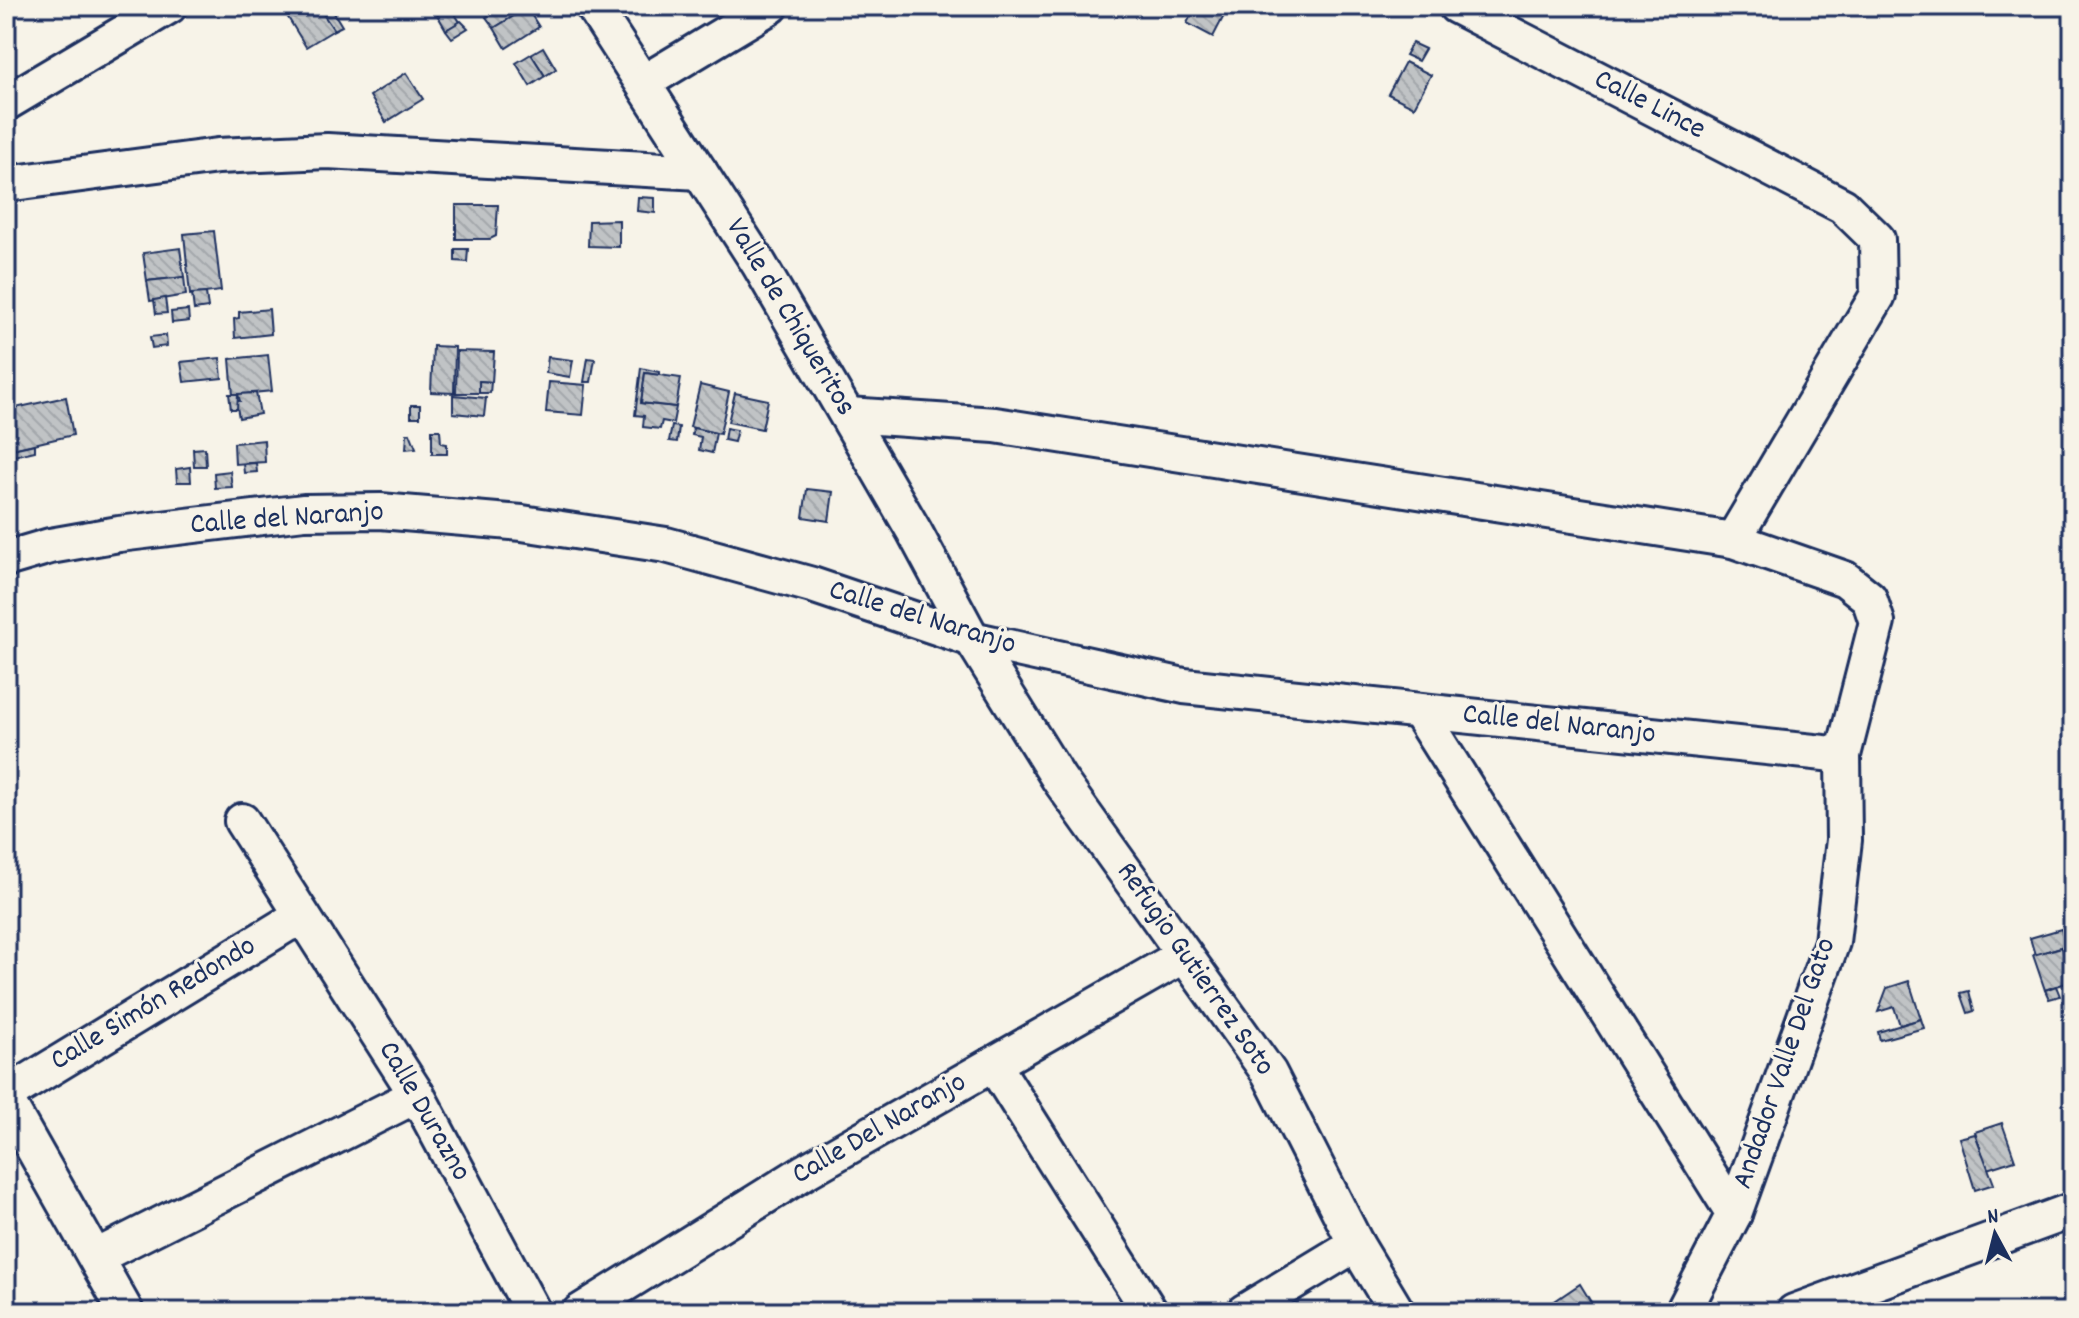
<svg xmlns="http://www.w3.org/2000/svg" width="2079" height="1318" font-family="Dekko,sans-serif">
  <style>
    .building { fill: url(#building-back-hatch); stroke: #1b2f5e; stroke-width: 2 }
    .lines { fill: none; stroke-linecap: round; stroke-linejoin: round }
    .minor-casing { stroke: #1b2f5e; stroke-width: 40 }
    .minor { stroke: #f7f3e8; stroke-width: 34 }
    .labels { text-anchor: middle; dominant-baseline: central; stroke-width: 6; stroke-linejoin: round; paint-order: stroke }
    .street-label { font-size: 30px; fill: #1b2f5e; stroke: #f7f3e8 }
  </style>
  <defs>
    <pattern id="building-back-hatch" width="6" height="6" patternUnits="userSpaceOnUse" patternTransform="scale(2)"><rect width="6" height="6" fill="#c0c3c5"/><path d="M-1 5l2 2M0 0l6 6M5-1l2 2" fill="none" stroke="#a4a8ac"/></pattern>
  </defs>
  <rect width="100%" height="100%" fill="#f7f3e8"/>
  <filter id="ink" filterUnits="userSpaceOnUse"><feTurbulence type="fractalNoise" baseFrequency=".0125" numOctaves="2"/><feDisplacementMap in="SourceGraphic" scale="16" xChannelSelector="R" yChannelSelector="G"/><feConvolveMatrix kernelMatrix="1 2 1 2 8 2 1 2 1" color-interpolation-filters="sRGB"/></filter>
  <g filter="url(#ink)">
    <g class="building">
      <path d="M281,6H319L334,30L306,47Z"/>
      <path d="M443,6H450L460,22L446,30L435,11Z"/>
      <path d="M504,6L527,8L494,28L486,17Z"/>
      <path d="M1196,6H1229L1213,37L1187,23Z"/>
      <path d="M331,8L342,26L334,30L323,14Z"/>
      <path d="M527,8L539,27L506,48L494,28Z"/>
      <path d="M461,21L468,28L452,38L446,30Z"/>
      <path d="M1412,43L1425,49L1418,61L1405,55Z"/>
      <path d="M543,47L556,69L545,76L531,54Z"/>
      <path d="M531,54L545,76L530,86L516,63Z"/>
      <path d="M1405,62L1431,75L1414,107L1388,94Z"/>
      <path d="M406,73L423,99L386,122L370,96Z"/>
      <path d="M638,197L655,198V213L637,211Z"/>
      <path d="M456,205H498L496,236L490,239H456Z"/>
      <path d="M619,220V247L588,246L589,221Z"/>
      <path d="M214,231L221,291L190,295L184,234Z"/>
      <path d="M180,248L184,277L147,281L143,253Z"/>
      <path d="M455,249H468L467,262L455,261Z"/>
      <path d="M184,277L186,295L150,301L147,281Z"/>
      <path d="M206,293L208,308L194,310L192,294Z"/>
      <path d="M165,298L167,313L156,314L154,300Z"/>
      <path d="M269,309L271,334L235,338L234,319L239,318V312Z"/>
      <path d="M188,310L189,321L172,323L171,312Z"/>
      <path d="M166,335L167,346L152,348L150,337Z"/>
      <path d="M433,346L455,347L454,393L431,392Z"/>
      <path d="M457,351L494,352L492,382L479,381V393H456Z"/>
      <path d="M268,355L272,391L233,395L230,359Z"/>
      <path d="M548,357L573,360L570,377L546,373Z"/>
      <path d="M220,358L222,378L184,382L181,362Z"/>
      <path d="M588,358L595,359L591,382H584Z"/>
      <path d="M641,368L659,372V375L645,373L641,403L676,407L673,423L662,421L660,429L643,427L644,416L635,415Z"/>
      <path d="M645,373L681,378L676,407L641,403Z"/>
      <path d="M479,381L491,382L490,393H479Z"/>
      <path d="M549,382L586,385L583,415L546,412Z"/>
      <path d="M700,385L729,392L720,434L690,427Z"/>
      <path d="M256,393L260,414L239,418L236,401H240L238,394Z"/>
      <path d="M735,393L768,400L762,429L728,422Z"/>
      <path d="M229,394H238L237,409H231Z"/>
      <path d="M453,395L486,398L484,416L453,413Z"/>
      <path d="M66,397L73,435L8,450L6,410Z"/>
      <rect x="411" y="405" width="9" height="12"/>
      <path d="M672,426L679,427L677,442L669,441Z"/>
      <path d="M693,428L716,433L712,453L699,450L701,437L692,435Z"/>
      <path d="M726,428L737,430L734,442L724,440Z"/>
      <path d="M432,430H440L441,443L447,444V454H432Z"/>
      <path d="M410,433L416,448L406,449L407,434Z"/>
      <path d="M264,440L265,462L235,464L234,443Z"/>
      <path d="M35,444V451L9,457L8,450Z"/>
      <path d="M205,448L206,466H194L193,449Z"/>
      <path d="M256,463L257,472L244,473L243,464Z"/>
      <path d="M190,467L191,482H177L176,469Z"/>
      <path d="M230,471L232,487L215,488L214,473Z"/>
      <path d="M807,489L833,492L829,521L803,517Z"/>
      <path d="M2061,929L2067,945L2035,955L2030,938Z"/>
      <path d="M2062,947L2072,981L2045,990L2033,955Z"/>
      <path d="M1909,981L1921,1019L1900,1025L1894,1007L1878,1012L1887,988Z"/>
      <path d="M2056,986L2060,996L2049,999L2045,990Z"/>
      <path d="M1969,991L1974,1011L1968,1013L1961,993Z"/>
      <path d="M1921,1019L1924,1028L1880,1040L1878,1032Z"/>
      <path d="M2002,1123L2015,1160L1987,1169L1975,1132Z"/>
      <path d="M1975,1134L1994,1184L1975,1190L1959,1138Z"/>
      <path d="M1580,1284L1597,1312H1545L1543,1309Z"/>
    </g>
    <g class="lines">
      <defs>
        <g id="minor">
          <path d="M593,6L759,264L914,531L972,639L1059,779L1269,1073L1356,1244L1397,1312"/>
          <path d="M1456,6L1843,206L1877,239L1878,295L1733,540"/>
          <path d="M643,83L771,6"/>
          <path d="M6,103L169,6"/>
          <path d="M6,184L218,156L327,151L700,172"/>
          <path d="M848,415L995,425L1733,540L1845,579L1869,598L1877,622L1843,755L1844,840L1832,942L1734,1214L1683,1312"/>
          <path d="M6,559L50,546L119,534L304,512L380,511L522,523L666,545L812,585L972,639L1184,686L1843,755"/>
          <path d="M1419,712L1734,1214"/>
          <path d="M242,821L417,1095L533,1312"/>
          <path d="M994,1065L1150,1312"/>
          <path d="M6,1095L287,924L304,919"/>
          <path d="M6,1100L126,1312"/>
          <path d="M96,1257L417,1095"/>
          <path d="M580,1312L806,1171L1184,955"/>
          <path d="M1244,1312L1356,1244"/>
          <path d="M1794,1312L2073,1210"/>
        </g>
      </defs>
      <use href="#minor" class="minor-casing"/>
      <use href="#minor" class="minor"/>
    </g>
  </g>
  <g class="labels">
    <g class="street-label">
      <text transform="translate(1649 106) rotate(27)">Calle Lince</text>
      <text transform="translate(789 318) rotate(59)">Valle de Chiqueritos</text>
      <text transform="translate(287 520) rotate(-4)">Calle del Naranjo</text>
      <text transform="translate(922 619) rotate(17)">Calle del Naranjo</text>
      <text transform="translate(1559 726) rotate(6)">Calle del Naranjo</text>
      <text transform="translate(1194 970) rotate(55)">Refugio Gutierrez Soto</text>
      <text transform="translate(154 1005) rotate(-31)">Calle Simón Redondo</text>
      <text transform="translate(1786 1064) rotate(-71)">Andador Valle Del Gato</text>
      <text transform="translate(423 1112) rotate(60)">Calle Durazno</text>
      <text transform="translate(880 1130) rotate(-30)">Calle Del Naranjo</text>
    </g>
  </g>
  <rect width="2079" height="1318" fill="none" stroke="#f7f3e8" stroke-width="32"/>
  <rect x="16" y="16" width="2047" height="1286" fill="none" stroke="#1b2f5e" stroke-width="3" filter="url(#ink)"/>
  <g transform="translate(1995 1234) rotate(353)" stroke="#f7f3e8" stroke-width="6" paint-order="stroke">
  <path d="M0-6L14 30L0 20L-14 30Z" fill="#1b2f5e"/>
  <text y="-12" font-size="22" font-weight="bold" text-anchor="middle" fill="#1b2f5e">N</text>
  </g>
</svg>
